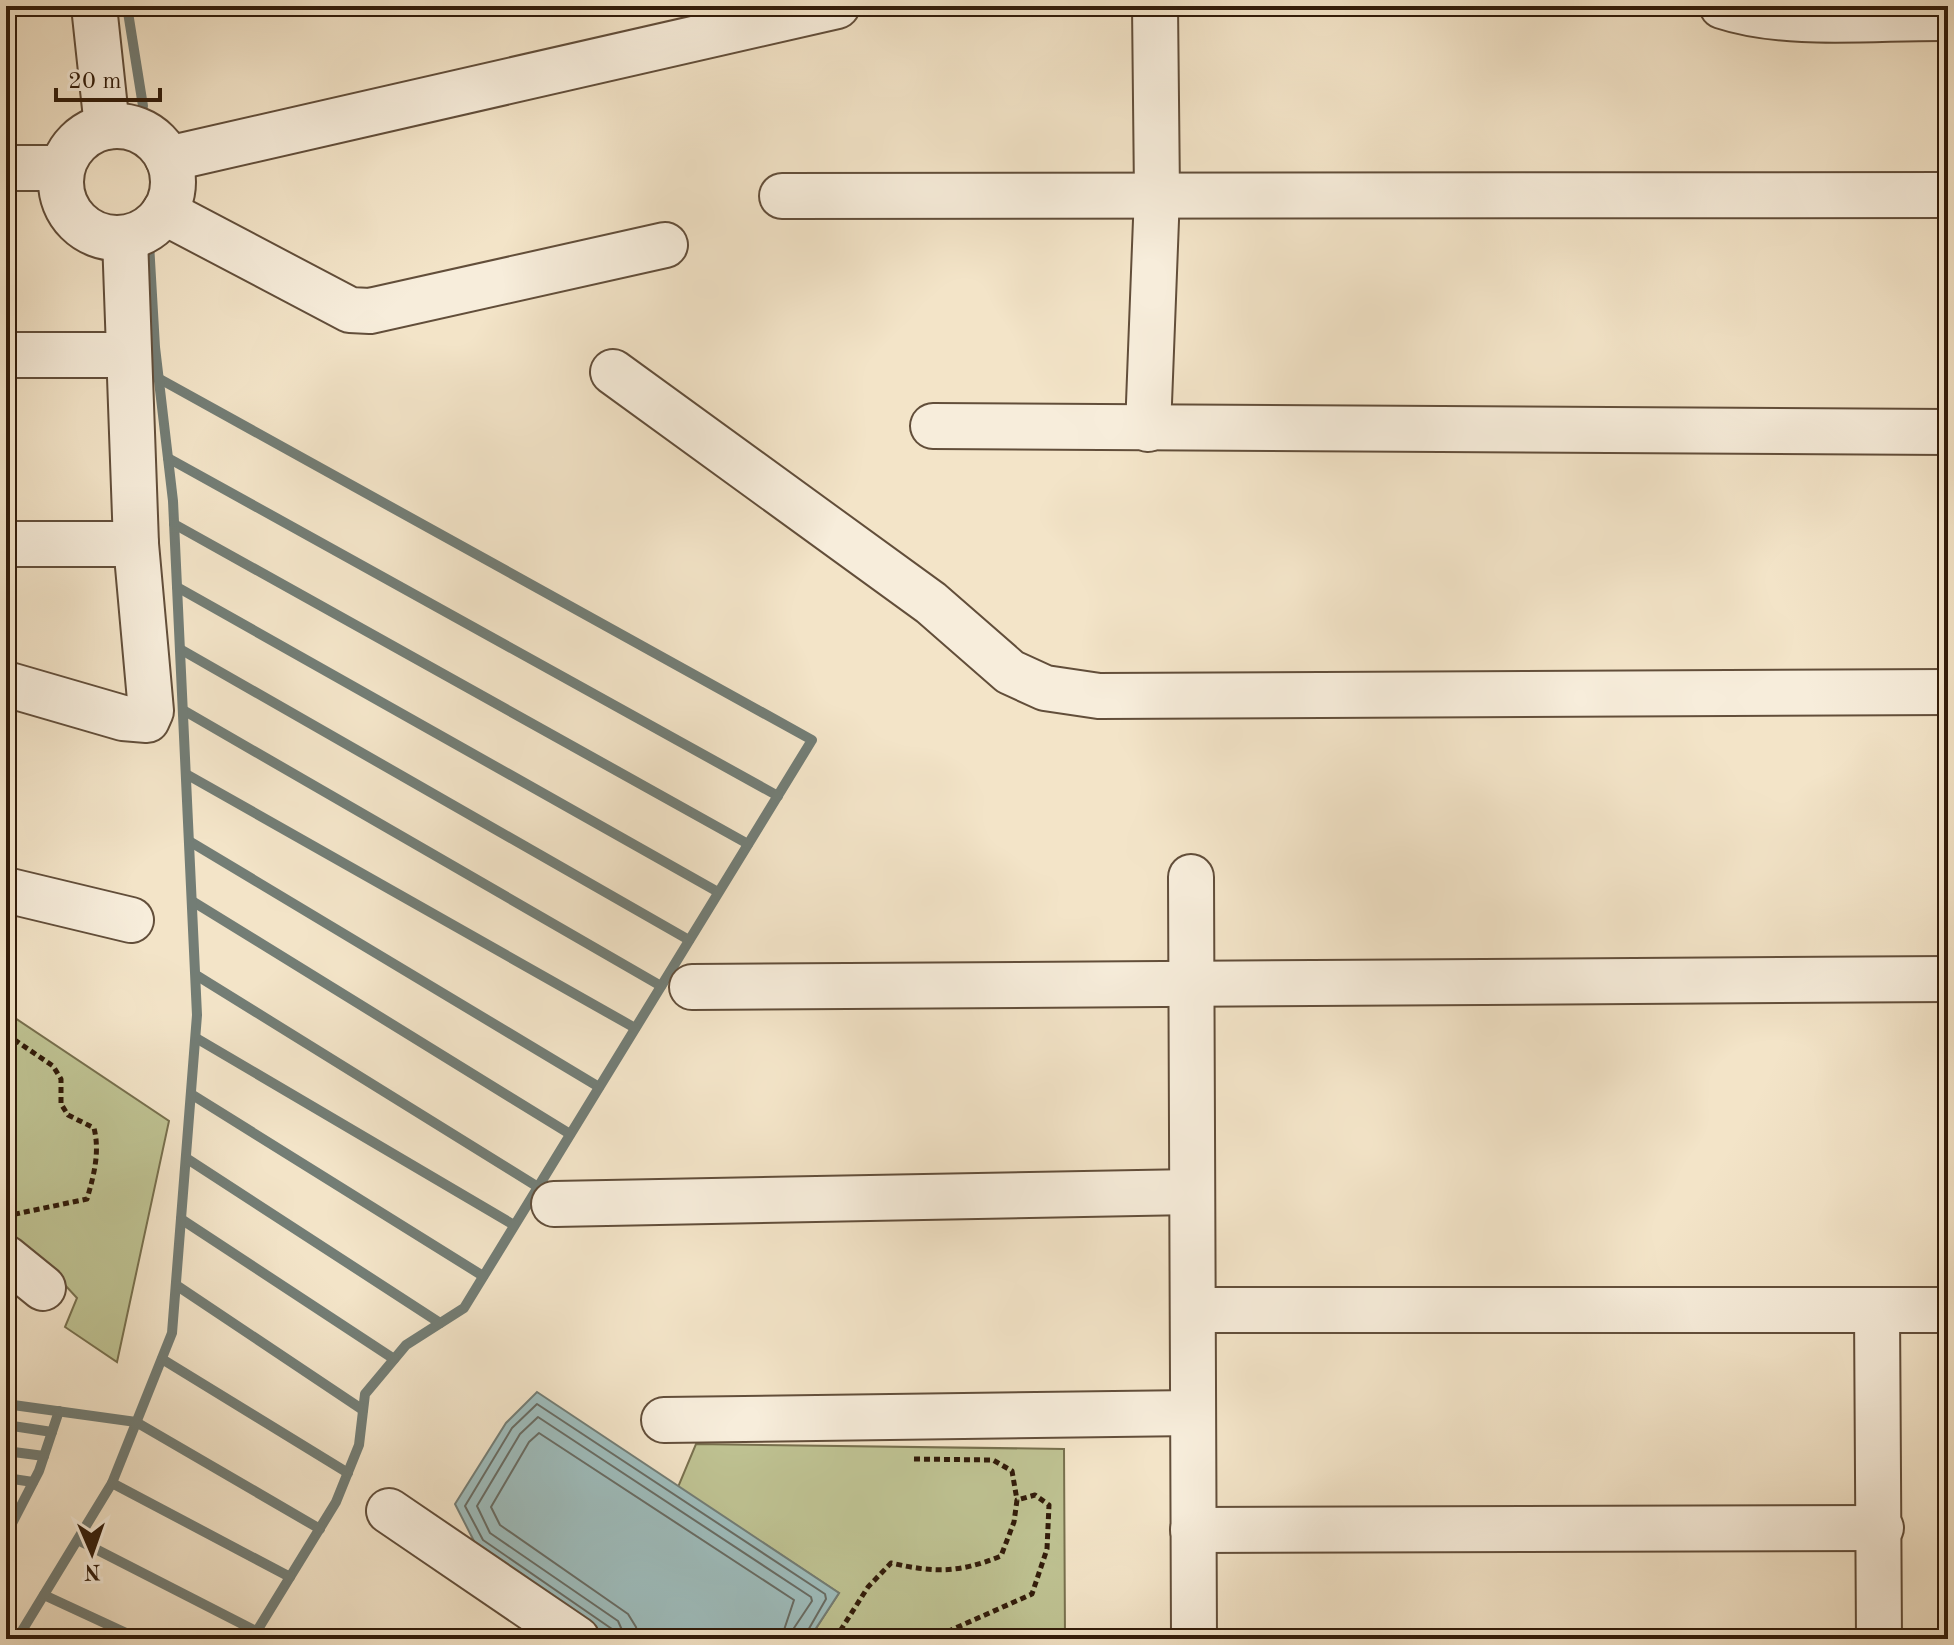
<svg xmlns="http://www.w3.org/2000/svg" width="1954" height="1645" font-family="'Old Standard TT',serif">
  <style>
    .green { fill: #bfc393; stroke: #78704e; stroke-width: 2 }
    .water { fill: #9ebdbd; stroke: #737d75; stroke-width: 2 }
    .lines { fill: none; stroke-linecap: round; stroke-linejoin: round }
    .shore { stroke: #686c64; stroke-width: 2 }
    .stream { stroke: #737d75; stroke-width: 10 }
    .minor-casing { stroke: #624e3a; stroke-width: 48 }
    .path { stroke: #321c0a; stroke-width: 5; stroke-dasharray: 6 4; stroke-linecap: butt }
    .minor { stroke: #f7eddb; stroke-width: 44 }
  </style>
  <rect width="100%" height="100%" fill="#f3e4c8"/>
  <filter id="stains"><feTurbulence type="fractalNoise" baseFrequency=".0025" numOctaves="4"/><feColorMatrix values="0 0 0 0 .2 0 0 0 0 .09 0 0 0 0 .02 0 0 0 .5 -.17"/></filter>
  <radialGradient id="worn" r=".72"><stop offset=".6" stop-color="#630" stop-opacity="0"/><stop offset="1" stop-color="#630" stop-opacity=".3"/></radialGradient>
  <g class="green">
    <path d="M6,1012L169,1121L117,1362L65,1327L77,1298L65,1285L6,1242Z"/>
    <path d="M696,1444L1064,1449L1065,1639H809L839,1593L678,1487Z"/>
  </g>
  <path class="water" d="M537,1392L839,1593L809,1639H612L476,1545L455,1504L506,1423Z"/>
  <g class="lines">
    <g class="shore">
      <path d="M616,1639L612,1629L483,1540L465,1506L512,1428L537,1404L825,1594L826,1599L803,1639"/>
      <path d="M626,1639L618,1621L490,1533L477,1506L520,1434L538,1417L811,1597L812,1601L794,1628L793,1639"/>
      <path d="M638,1639L636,1627L628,1614L500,1525L491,1507L529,1442L539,1433L794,1600L781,1639"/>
    </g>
    <g class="stream">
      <path d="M127,6L143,106"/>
      <path d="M158,378L812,740L464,1308L406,1345L365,1394L359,1445L336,1502L252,1639"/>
      <path d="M168,458L778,796"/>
      <path d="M174,524L748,844"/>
      <path d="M177,587L718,892"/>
      <path d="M180,649L689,940"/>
      <path d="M183,710L661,986"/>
      <path d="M186,774L635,1028"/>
      <path d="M189,841L599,1087"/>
      <path d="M192,901L570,1134"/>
      <path d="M196,975L538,1187"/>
      <path d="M196,1038L514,1225"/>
      <path d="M191,1094L483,1276"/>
      <path d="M186,1158L440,1323"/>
      <path d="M181,1219L394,1359"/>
      <path d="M176,1285L363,1410"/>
      <path d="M162,1359L348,1473"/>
      <path d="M6,1404L136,1422L320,1529"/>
      <path d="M6,1425L52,1432"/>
      <path d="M6,1451L44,1456"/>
      <path d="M6,1478L33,1482"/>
      <path d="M112,1483L290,1577"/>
      <path d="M6,1535L39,1471L59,1411"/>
      <path d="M78,1540L256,1631"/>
      <path d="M44,1595L139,1639"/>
      <path d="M17,1639L112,1483L172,1333L197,1015L173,501L155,347L149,243"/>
    </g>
    <defs>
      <g id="minor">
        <path d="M94,6L107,127"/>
        <path d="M1722,6C1789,28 1877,17 1948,18"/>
        <circle cx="117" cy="182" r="56"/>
        <path d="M168,159L837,6"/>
        <path d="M6,168H61"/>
        <path d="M782,196L1948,195"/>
        <path d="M164,212L350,310L370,311L665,245"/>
        <path d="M6,355H127"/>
        <path d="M613,372L931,603L1010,672L1045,688L1099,696L1948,692"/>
        <path d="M933,426L1948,432"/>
        <path d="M1148,429L1157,194L1155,6"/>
        <path d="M6,544H136"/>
        <path d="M6,684L123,718L147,720L151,711L136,544L125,238"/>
        <path d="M1191,877L1194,1639"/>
        <path d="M6,890L131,920"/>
        <path d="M692,987L1948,979"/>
        <path d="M554,1204L1192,1192"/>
        <path d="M6,1258L43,1288"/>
        <path d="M1193,1310H1948"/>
        <path d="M1877,1310L1879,1639"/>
        <path d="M664,1420L1193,1413"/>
        <path d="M389,1511L577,1639"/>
        <path d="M1193,1530L1881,1528"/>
      </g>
    </defs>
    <use href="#minor" class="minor-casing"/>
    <g class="path">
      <path d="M6,1034L53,1066L61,1079V1104L68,1115L94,1128C100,1152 94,1175 87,1199L6,1216"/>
      <path d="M914,1459L993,1460L1012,1471L1017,1500"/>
      <path d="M835,1639L868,1587L891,1563C935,1573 959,1573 1001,1556L1014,1522L1017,1500L1035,1495L1049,1505L1047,1549L1032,1594L931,1639"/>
    </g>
    <use href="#minor" class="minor"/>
  </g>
  <rect width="1954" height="1645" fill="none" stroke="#f3e4c8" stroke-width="32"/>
  <rect x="8" y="8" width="1938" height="1629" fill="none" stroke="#321c0a" stroke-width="4"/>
  <rect x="16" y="16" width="1922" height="1613" fill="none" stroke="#321c0a" stroke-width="2"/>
  <g transform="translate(92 1553) rotate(178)" stroke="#f7eddb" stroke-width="6" paint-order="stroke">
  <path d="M0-6L14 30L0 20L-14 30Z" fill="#321c0a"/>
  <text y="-12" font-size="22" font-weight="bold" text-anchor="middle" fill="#321c0a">N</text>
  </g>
  <path d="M56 88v12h104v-12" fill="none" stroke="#321c0a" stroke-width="4"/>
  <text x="68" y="88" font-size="24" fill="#321c0a" stroke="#f7eddb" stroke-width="6" paint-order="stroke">20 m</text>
  <rect width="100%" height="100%" filter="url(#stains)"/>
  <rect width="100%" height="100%" fill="url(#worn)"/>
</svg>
